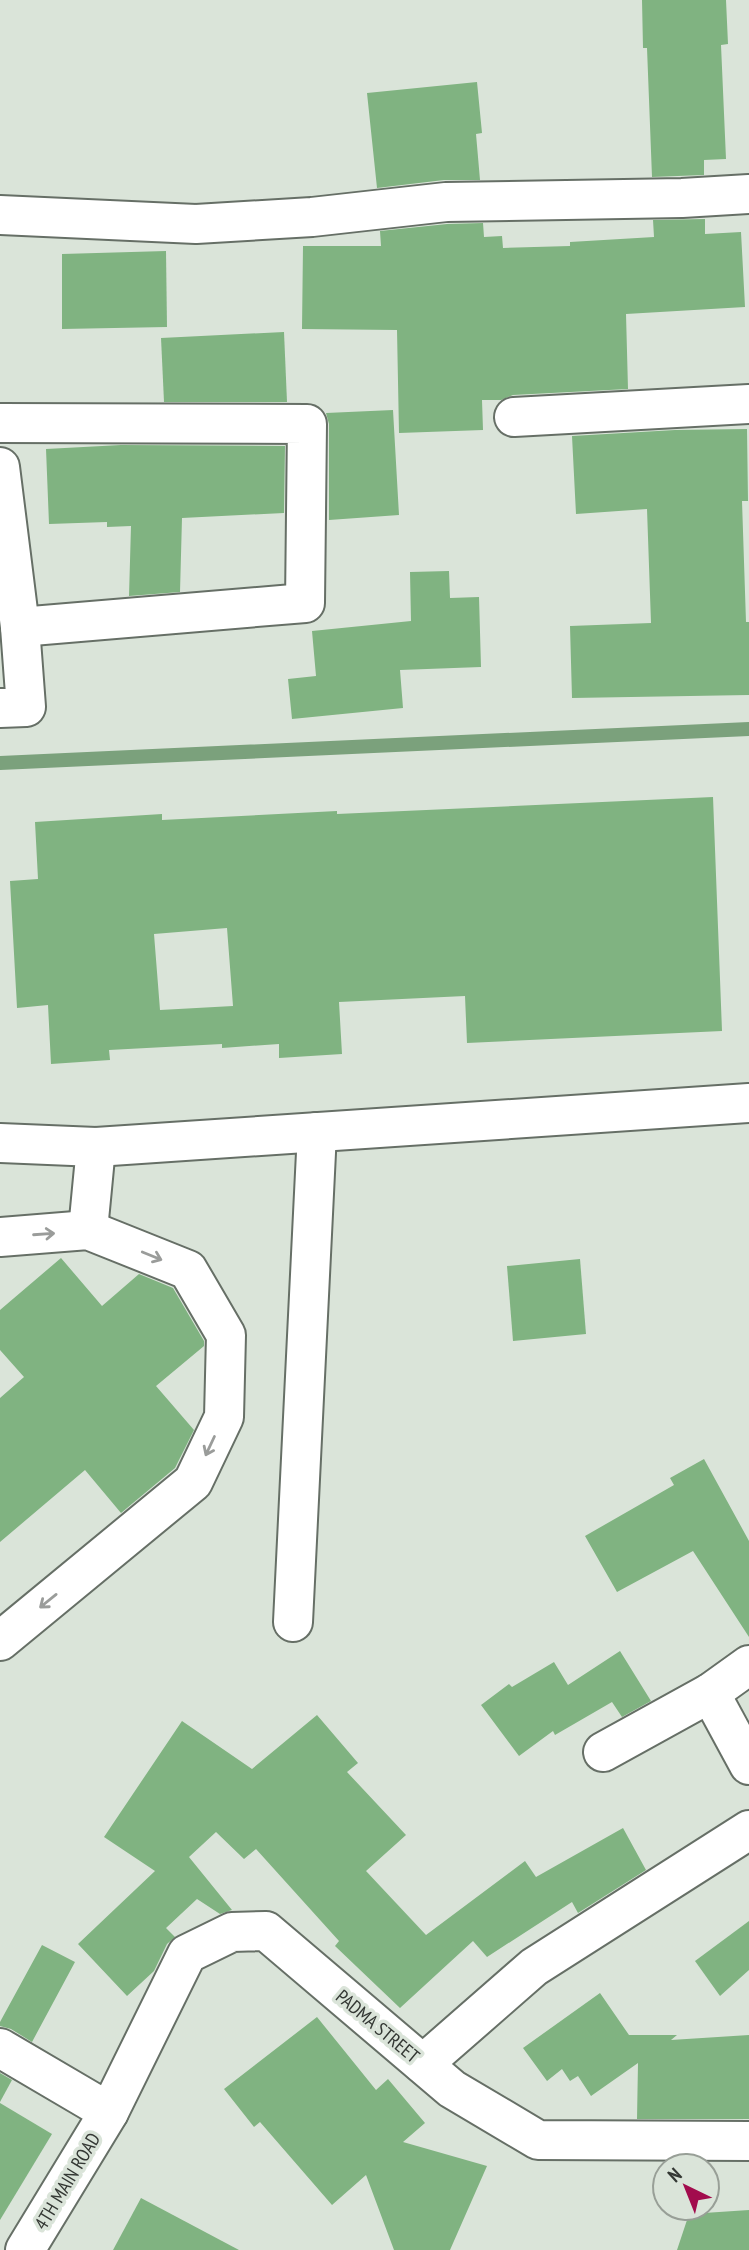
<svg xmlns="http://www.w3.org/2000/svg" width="749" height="2250" font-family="'PT Sans Narrow',sans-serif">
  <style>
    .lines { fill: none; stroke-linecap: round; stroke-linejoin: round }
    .stream { stroke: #7ba17c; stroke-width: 14 }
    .building { fill: #80b381; fill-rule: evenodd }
    .minor-casing { stroke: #666f66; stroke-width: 42 }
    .tertiary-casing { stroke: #666f66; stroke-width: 42 }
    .minor { stroke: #fff; stroke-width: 38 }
    .tertiary { stroke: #fff; stroke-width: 38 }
    .oneway { stroke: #9a9c9a }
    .labels { text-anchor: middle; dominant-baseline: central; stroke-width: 7; stroke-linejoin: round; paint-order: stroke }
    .street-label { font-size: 19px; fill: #343834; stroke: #dae4d9 }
  </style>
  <rect width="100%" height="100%" fill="#dae4d9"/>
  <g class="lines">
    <path class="stream" d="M0,763L749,729"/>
  </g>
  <g class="building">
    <path d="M642,0H726L728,44L721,45L726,159L704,160V175L652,177L647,48H643Z"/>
    <path d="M477,82L482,133L476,134L480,180H444L377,188L367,93Z"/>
    <path d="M705,219V234L741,232L745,307L626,314L628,389L513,395L501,400H482L483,430L399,433L397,330L302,329L303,246H381L380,231L447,224L483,223L484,237L502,236L503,248L570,246V242L654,237L653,220Z"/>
    <path d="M166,251L167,327L62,329V254Z"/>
    <path d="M284,332L287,402H164L161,338Z"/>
    <path d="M393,410L399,515L329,520V424L326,413Z"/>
    <path d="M747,429L748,501H742L746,622H749V695L572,698L570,626L651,623L647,509L576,514L572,436L675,430Z"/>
    <path d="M121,445L285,446L284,513L182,518L180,592L129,596L131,526L107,527V522L49,524L46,449Z"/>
    <path d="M449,571L450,598L479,597L481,667L400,670L403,708L292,719L288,679L316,676L312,631L411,621L410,572Z"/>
    <path d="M713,797L722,1031L467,1043L465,996L339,1002L342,1054L279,1058V1044L222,1048V1044L109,1050L110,1060L51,1064L48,1005L17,1008L10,881L38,879L35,822L162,814V820L337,811V814ZM227,928L233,1006L160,1010L154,934Z"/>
    <path d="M61,1258L102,1306L139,1274L173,1288L204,1341V1346L156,1386L194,1430L175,1468L121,1513L85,1470L0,1542V1398L24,1377L0,1350V1310Z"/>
    <path d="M580,1259L586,1334L513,1341L507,1266Z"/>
    <path d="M704,1459L749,1541V1637L693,1551L617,1592L585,1536L674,1485L670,1478Z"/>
    <path d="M620,1651L651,1701L622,1717L612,1702L555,1735L553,1731L519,1756L481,1705L509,1684L512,1687L554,1662L568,1685Z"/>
    <path d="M317,1715L358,1763L347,1772L406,1835L366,1871L426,1935L525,1861L536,1877L623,1828L646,1870L578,1913L572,1902L487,1957L473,1941L400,2008L335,1946L339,1941L256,1849L244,1859L216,1832L189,1857L232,1910L220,1914L197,1899L166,1928L175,1937L167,1944L154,1971L127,1996L78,1944L155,1871L104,1837L182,1721L252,1769Z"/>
    <path d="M749,1921V1970L720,1996L695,1961Z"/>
    <path d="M42,1945L75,1962L32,2042L11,2029L0,2026V2022Z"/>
    <path d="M600,1993L629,2035H677L671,2040L749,2035V2119H637L638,2063L591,2096L578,2076L570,2081L562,2069L547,2081L523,2048Z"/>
    <path d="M317,2017L376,2090L388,2079L425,2123L403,2142L487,2166L450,2250H394L366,2175L332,2205L260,2122L254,2127L224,2089Z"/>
    <path d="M0,2073L12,2080L0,2102Z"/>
    <path d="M0,2103L52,2134L0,2220Z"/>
    <path d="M141,2198L239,2250H113Z"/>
    <path d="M749,2210V2250H677L689,2214Z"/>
  </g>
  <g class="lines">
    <defs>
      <g id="minor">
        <path d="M0,215L196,224L312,217L446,202L682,198L749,194"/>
        <path d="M514,417L749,404"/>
        <path d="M0,423L307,424L305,603L20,627"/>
        <path d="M0,467L20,627L26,707L0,708"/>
        <path d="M88,1230L96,1147"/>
        <path d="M0,1237L88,1230L188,1270L226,1335L224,1417L193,1482L0,1641"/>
        <path d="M293,1622L317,1132"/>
        <path d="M710,1693L749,1765"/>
        <path d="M603,1752L710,1693L749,1665"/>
        <path d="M0,2048L109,2112"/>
        <path d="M423,2064L534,1967L749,1830"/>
        <path d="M25,2250L109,2112L187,1954L232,1932L266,1931L452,2089L538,2140L749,2141"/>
      </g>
      <path id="tertiary" d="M0,1143L96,1147L749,1103"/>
    </defs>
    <use href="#minor" class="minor-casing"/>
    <use href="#tertiary" class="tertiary-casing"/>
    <use href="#minor" class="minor"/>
    <use href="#tertiary" class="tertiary"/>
  </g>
  <defs><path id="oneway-shaft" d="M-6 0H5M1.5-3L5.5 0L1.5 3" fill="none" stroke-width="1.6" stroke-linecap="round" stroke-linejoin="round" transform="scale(1.75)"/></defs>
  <g class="oneway">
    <use href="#oneway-shaft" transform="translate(44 1234) rotate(-4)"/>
    <use href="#oneway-shaft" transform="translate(152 1256) rotate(22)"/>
    <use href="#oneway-shaft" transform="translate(210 1446) rotate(115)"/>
    <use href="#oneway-shaft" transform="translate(48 1601) rotate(141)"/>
  </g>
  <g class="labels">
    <g class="street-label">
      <text transform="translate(378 2026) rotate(40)">PADMA STREET</text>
      <text transform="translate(67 2181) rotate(-59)">4TH MAIN ROAD</text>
    </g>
  </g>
  <g transform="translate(686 2187) rotate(317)"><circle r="33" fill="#dae4d9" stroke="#989f97" stroke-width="2"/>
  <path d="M0-5L12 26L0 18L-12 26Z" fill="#a20c4d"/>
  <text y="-10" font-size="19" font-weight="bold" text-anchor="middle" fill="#343834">N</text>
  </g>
</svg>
